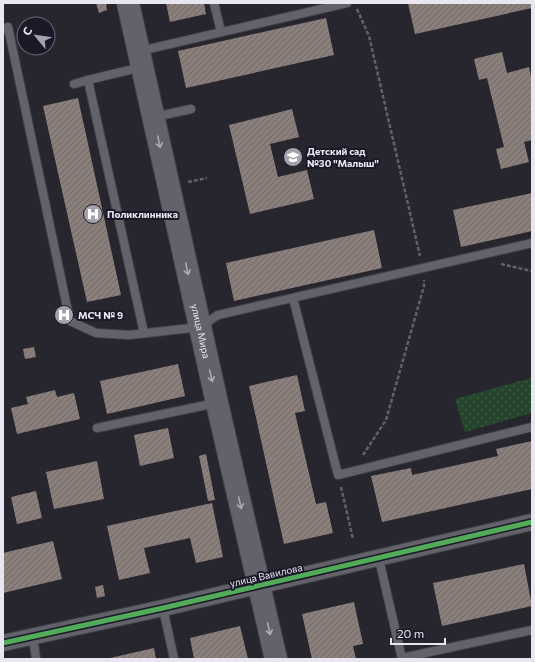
<svg xmlns="http://www.w3.org/2000/svg" width="535" height="662" font-family="Commissioner,sans-serif">
  <style>
    .park { fill: url(#park-dots) }
    .building { fill: url(#building-hatch) }
    .lines { fill: none; stroke-linecap: round; stroke-linejoin: round }
    .service-casing { stroke: #43434a; stroke-width: 10 }
    .minor-casing { stroke: #43434a; stroke-width: 18 }
    .secondary-casing { stroke: #43434a; stroke-width: 24 }
    .path { stroke: #616166; stroke-width: 2.5; stroke-dasharray: 4 2; stroke-linecap: butt }
    .service { stroke: #63626a; stroke-width: 8 }
    .minor { stroke: #63626a; stroke-width: 16 }
    .secondary { stroke: #63626a; stroke-width: 22 }
    .cycleway-casing { stroke: #1b1828; stroke-width: 8 }
    .cycleway { stroke: #51ab58; stroke-width: 5 }
    .oneway { stroke: #acabb4 }
    .labels { text-anchor: middle; dominant-baseline: central; stroke-width: 4; stroke-linejoin: round; paint-order: stroke }
    .poi-label { font-size: 10px; font-weight: bold; fill: #e7e6f1; stroke: #1b1828; text-anchor: start }
    .street-label { font-size: 10px; fill: #e7e6f1; stroke: #1b1828 }
  </style>
  <defs>
    <pattern id="park-dots" width="8" height="8" patternUnits="userSpaceOnUse"><rect width="8" height="8" fill="#24442c"/><path d="M2 2h.1M6 6h.1" fill="none" stroke="#445f4b" stroke-width="1.8" stroke-linecap="round"/></pattern>
    <pattern id="building-hatch" width="6" height="6" patternUnits="userSpaceOnUse"><rect width="6" height="6" fill="#8b7f7c"/><path d="M-1 1l2-2M0 6l6-6M5 7l2-2" fill="none" stroke="#6f6867"/></pattern>
  </defs>
  <rect width="100%" height="100%" fill="#27262e"/>
  <path class="park" d="M531,378L532,383V413L465,432L455,399Z"/>
  <g class="building">
    <path d="M96,3H106L107,10L99,13Z"/>
    <path d="M166,3H204L206,14L170,22Z"/>
    <path d="M408,3H532V8L415,34Z"/>
    <path d="M326,18L334,55L186,88L178,51Z"/>
    <path d="M502,52L507,73L529,67L532,81V140L524,142L529,162L501,169L496,149L504,147L487,78L479,80L474,59Z"/>
    <path d="M78,98L121,295L87,302L43,106Z"/>
    <path d="M292,109L299,137L270,144L278,177L307,170L314,199L250,214L229,125Z"/>
    <path d="M532,193V231L461,247L453,210Z"/>
    <path d="M374,230L382,268L234,301L226,263Z"/>
    <path d="M34,347L36,357L25,359L23,349Z"/>
    <path d="M178,364L185,396L107,414L100,381Z"/>
    <path d="M297,375L305,411L295,413L316,504L326,502L333,533L284,544L249,386Z"/>
    <path d="M55,390L57,397L74,393L80,419L17,434L11,408L28,404L26,397Z"/>
    <path d="M168,428L174,458L140,466L134,435Z"/>
    <path d="M532,441V489L382,522L371,476L411,468L412,475L498,456L496,449Z"/>
    <path d="M206,454L215,500L208,501L199,456Z"/>
    <path d="M97,461L104,499L54,509L46,472Z"/>
    <path d="M36,491L42,518L17,524L11,497Z"/>
    <path d="M212,503L223,557L196,563L190,538L144,548L150,573L119,580L107,526Z"/>
    <path d="M53,541L62,579L3,593V553Z"/>
    <path d="M524,564L532,606L442,626L433,583Z"/>
    <path d="M103,585L105,596L97,598L95,587Z"/>
    <path d="M354,602L363,644L353,646L356,659H312L302,614Z"/>
    <path d="M240,626L248,659H194L190,638Z"/>
    <path d="M154,648L156,659H110V658Z"/>
  </g>
  <g class="lines">
    <defs>
      <g id="service">
        <path d="M214,3L221,32"/>
        <path d="M3,29L8,27L70,321L96,333L129,335L200,327L218,315L532,243"/>
        <path d="M140,51L347,3"/>
        <path d="M142,67L88,80L144,333"/>
        <path d="M74,84L88,80"/>
        <path d="M154,117L191,109"/>
        <path d="M293,298L338,475L532,427"/>
        <path d="M97,428L216,403"/>
        <path d="M379,559L402,659"/>
        <path d="M163,608L174,659"/>
        <path d="M33,637L36,659"/>
        <path d="M402,658L532,630"/>
      </g>
      <path id="minor" d="M3,643L163,608L532,522"/>
      <g id="secondary">
        <path id="s1" d="M128,3L217,403L276,659"/>
      </g>
    </defs>
    <use href="#service" class="service-casing"/>
    <use href="#minor" class="minor-casing"/>
    <use href="#secondary" class="secondary-casing"/>
    <g class="path">
      <path d="M357,9L369,36L420,256"/>
      <path d="M188,182L207,178"/>
      <path d="M501,264L532,271"/>
      <path d="M363,455L386,420L424,286V280"/>
      <path d="M341,487L353,539"/>
    </g>
    <use href="#service" class="service"/>
    <use href="#minor" class="minor"/>
    <use href="#secondary" class="secondary"/>
    <defs>
      <path id="cycleway" d="M3,643L163,608L532,522"/>
    </defs>
    <use href="#cycleway" class="cycleway-casing"/>
    <use href="#cycleway" class="cycleway"/>
  </g>
  <defs><path id="oneway-shaft" d="M-6 0H5M1.5-3L5.5 0L1.5 3" fill="none" stroke-width="1.6" stroke-linecap="round" stroke-linejoin="round"/></defs>
  <g class="oneway">
    <use href="#oneway-shaft" transform="translate(159 142) rotate(78)"/>
    <use href="#oneway-shaft" transform="translate(187 269) rotate(78)"/>
    <use href="#oneway-shaft" transform="translate(211 376) rotate(77)"/>
    <use href="#oneway-shaft" transform="translate(240 503) rotate(77)"/>
    <use href="#oneway-shaft" transform="translate(269 629) rotate(77)"/>
  </g>
  <defs>
    <symbol id="school-disc" viewBox="-11 -11 22 22"><circle r="9.5" fill="#a4a3ad" stroke="#1b1828"/><path d="M0-5L7-2L0 1L-7-2ZM-4 1L0 2.5L4 1V4Q0 6-4 4Z" fill="#fff"/></symbol>
    <symbol id="hospital-disc" viewBox="-11 -11 22 22"><circle r="9.5" fill="#a4a3ad" stroke="#1b1828"/><path d="M-5-5h3v3.5h4V-5h3V5h-3V1.5h-4V5h-3Z" fill="#fff"/></symbol>
  </defs>
  <g fill-rule="evenodd">
    <use href="#school-disc" x="282" y="146" width="22" height="22"/>
    <use href="#hospital-disc" x="82" y="203" width="22" height="22"/>
    <use href="#hospital-disc" x="53" y="304" width="22" height="22"/>
  </g>
  <g class="labels">
    <g class="poi-label">
      <text x="307" y="151">Детский сад<tspan x="307" dy="12">№30 "Малыш"</tspan></text>
      <text x="107" y="214">Поликлинника</text>
      <text x="78" y="315">МСЧ № 9</text>
    </g>
    <g class="street-label">
      <text stroke="none"><textPath href="#s1" startOffset="336">улица Мира</textPath></text>
      <text transform="translate(266 575) rotate(-13)">улица Вавилова</text>
    </g>
  </g>
  <rect width="535" height="662" fill="none" stroke="#e7e6f1" stroke-width="8"/>
  <g transform="translate(36 36) rotate(299)"><circle r="19" fill="#1b1828" stroke="#6d6a78"/>
  <path d="M0-3L7 15L0 10L-7 15Z" fill="#a4a3ad"/>
  <text y="-6" font-size="11" font-weight="bold" text-anchor="middle" fill="#e7e6f1">С</text>
  </g>
  <path d="M391 638v6h54v-6" fill="none" stroke="#e7e6f1" stroke-width="2"/>
  <text x="397" y="638" font-size="12" fill="#e7e6f1" stroke="#1b1828" stroke-width="3" paint-order="stroke">20 m</text>
</svg>
